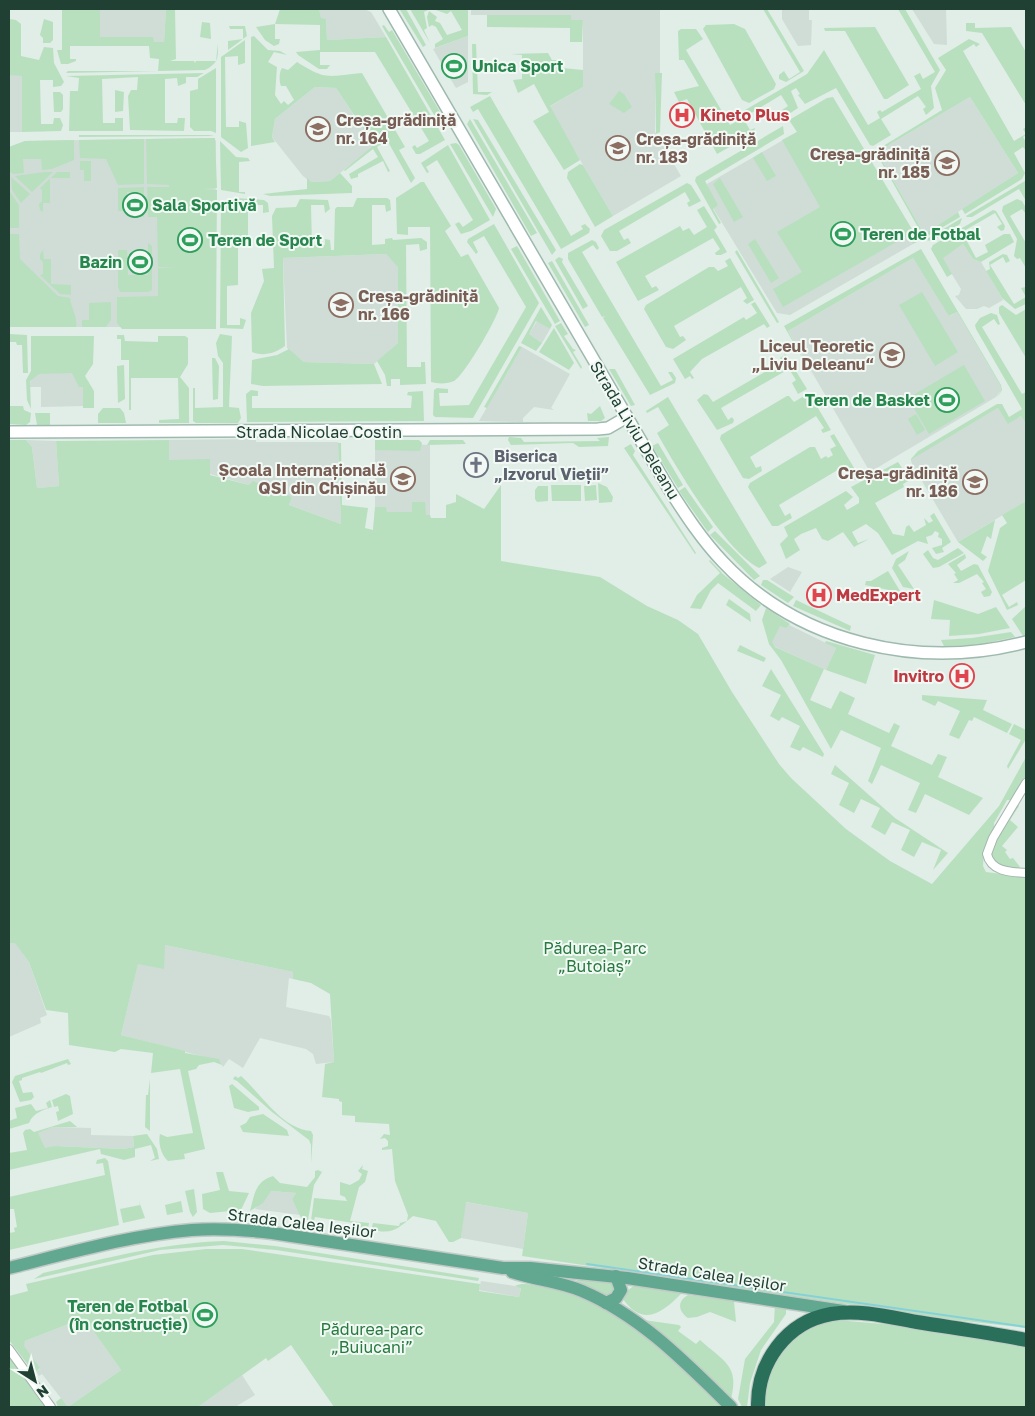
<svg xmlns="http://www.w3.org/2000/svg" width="1035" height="1416" font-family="'Golos Text',sans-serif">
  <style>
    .built { fill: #cfddd6 }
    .green { fill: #b8e0bf }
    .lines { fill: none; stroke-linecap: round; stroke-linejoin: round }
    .stream { stroke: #84d2d7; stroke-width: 2 }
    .street-casing { stroke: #a3b6ae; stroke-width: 10 }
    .secondary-casing { stroke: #9ebaae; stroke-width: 14 }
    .primary-casing { stroke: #c1cac6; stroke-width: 15 }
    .highway-casing { stroke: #c1cac6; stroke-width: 16 }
    .street { stroke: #fff; stroke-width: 8 }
    .secondary { stroke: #fff; stroke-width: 11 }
    .primary { stroke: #62a78f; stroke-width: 12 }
    .highway { stroke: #296f5a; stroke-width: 14 }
    .labels { text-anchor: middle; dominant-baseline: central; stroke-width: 4; stroke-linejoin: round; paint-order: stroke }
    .leisure-label { font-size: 16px; font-weight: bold; fill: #27864d; stroke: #f2f9f5; text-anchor: start }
    .health-label { font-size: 16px; font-weight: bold; fill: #be3a42; stroke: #f2f9f5; text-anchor: start }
    .education-label { font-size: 16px; font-weight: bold; fill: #785e54; stroke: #f2f9f5; text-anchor: end }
    .street-label { font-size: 16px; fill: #204034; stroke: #f2f9f5 }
    .worship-label { font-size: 16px; font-weight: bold; fill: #5b616d; stroke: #f2f9f5; text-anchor: start }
    .park-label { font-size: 16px; fill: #267a3f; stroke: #f2f9f5 }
  </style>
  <rect width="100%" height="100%" fill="#e1ede7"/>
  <g class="built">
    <path d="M100,9H166L164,42H153V37H100Z"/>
    <path d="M319,9H364L371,12L386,37L327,40L326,19H321Z"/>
    <path d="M471,9H660V73H655V132L681,176L613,216L549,107L583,87V20H571V15H471Z"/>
    <path d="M782,9H809V20H812L811,45L798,46L782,19Z"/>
    <path d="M912,9H946L947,45L934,44Z"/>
    <path d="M468,36V82L456,88L433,49Z"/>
    <rect x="9" y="75" width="13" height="57"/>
    <path d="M315,87L336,88L374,146L330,181L311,182L303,176L272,137L275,119Z"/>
    <path d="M970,97L1018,173L927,232H923L877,152Z"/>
    <path d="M828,114L839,118L913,244L790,315L777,313L713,208L707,184Z"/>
    <path d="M213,138L216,141L215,327H9V147L25,141Z"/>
    <path d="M963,244L973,259L981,262L1003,300L989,308L984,306L977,309H966L955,296L959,295L961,289L942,258Z"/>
    <path d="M386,254L398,266V343L374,364L304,362L287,348L283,258Z"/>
    <path d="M913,258L950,316L957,312L1000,385L1001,390L996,397L870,472L788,331Z"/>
    <path d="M537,321L550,329L542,343L529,334Z"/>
    <path d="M522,347L570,374L551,408L554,410L534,407L523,418V422L479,421Z"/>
    <path d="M75,370L83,387L84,406L41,407V387H30L31,371Z"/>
    <path d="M998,408L1008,423L1021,416L1026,424V501L958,542L912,463V458Z"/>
    <path d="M256,439V442H338L341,524L289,505L292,497L210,474V460H169V440Z"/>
    <path d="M26,440L56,441L59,486L37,488L32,447Z"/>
    <path d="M375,443L430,445V543L373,530L375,511Z"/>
    <path d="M788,567L802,572L790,592L770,579Z"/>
    <path d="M781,621L836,648L826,670L769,644Z"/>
    <path d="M15,942L29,962L47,1015L40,1018L41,1023L9,1037V943Z"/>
    <path d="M165,945L293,972V979L289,978L286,1007L329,1016L331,1020L334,1062L316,1064L313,1054L306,1049L260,1038L243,1068L229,1059L223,1067L220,1061L121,1035L138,963Z"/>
    <path d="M53,1127L91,1128V1135L133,1136L134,1147L123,1149L55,1146L45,1149L37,1133Z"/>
    <path d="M271,1191L296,1193L292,1199L300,1215L255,1209Z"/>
    <path d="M465,1202L528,1213L523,1249L461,1238Z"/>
    <path d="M481,1281L521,1287L519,1297L479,1290Z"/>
    <path d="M84,1318L121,1370L68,1407L42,1374L39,1376L36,1371L40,1369L23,1346L25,1341Z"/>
    <path d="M242,1375L255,1395L235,1407H198Z"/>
  </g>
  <g class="green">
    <path d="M62,9H100V37H153L154,42H164L166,9H175L176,59L170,61H194L195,63L196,61H216L218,43C218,57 219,63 205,70L66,73L68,71H158L159,59L150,58L149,46H70V59H76V61L68,64H61L57,50H62Z"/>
    <path d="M280,9H319L321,18L326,19L327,40L386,37L445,140L420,154H416L412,147L415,145L417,148L429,141L375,52H320V65H330L327,69H319L298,55L296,52L320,50V25L275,24V39H280L279,44L274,46L265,40L256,27L275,24Z"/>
    <path d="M406,9L426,45L423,47L400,10Z"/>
    <path d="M410,9L428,10L424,12L427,28L424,30L430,43Z"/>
    <path d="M433,9H468V36L435,48V44L443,39L436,27L432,25L429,27L427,17L429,11L437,17L435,21L440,23L447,35L462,30L451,11L447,14Z"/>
    <path d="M763,9H767L804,71L786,82L779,79V75L784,71L789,79L800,72Z"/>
    <path d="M898,9H905L940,70L931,86L934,108L926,115L923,109L926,107L918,96L881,119L891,135L873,146L870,145L836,88L805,104L798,95L800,94L796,88L791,91L798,108L786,116L782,110L788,106L781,95L743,118L750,130L755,128L753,134L717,154L687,99L679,102L674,92L699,86L684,60H679L678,31L681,29H696L703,39L686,50L730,125L743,118L740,113L807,74L824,50L868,125L880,118L877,112L880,110L882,112L921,89L914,76L920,73L923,79L935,72Z"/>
    <path d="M487,15H571V20H583L582,42H570V28L487,27Z"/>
    <path d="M9,19L16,20L21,24V56L39,60L44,47L53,48L54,63L64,82L61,86L53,87V80H40L41,124H53L54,118H60L63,125L61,131L22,132V76L9,75Z"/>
    <path d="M44,19L53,22V40L50,43H43V38L40,35Z"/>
    <path d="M202,22L210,23L211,39L200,37Z"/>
    <path d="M966,23H975V28L1011,27L1026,52V105L982,33L966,31Z"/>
    <path d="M734,24L745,29L776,84L774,89L749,103L742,100L703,29L706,25Z"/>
    <path d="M384,25L389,32L392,30L446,122L440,125L382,26Z"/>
    <path d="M229,26H245L247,36L228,50V41L243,39V29H230Z"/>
    <path d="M875,27L909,85L887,99H884L845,31H825L824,28Z"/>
    <path d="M254,36L268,50L280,51L287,55L274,52L268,62L277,67L275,95L281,104L284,101L288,105L294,100L286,86H281C279,81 279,72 282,68L288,70L297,62C327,81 328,76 362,73L405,147L399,150L415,178L411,183L387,140L377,147L390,171L388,172L383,161L358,174V177L351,179L349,174L378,157L373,149L345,171L344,170L374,145L336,88L315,87L275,119L272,137L275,142L251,146V37Z"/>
    <path d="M969,39L980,44L976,47L974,44L963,51L1014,141L1026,134L1023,129L1026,127V135L1023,137L1026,142V151L1023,147L1014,153L1025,173L1022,179L965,214L962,209L1018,173L970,97L877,152L923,232H927L958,212L960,217L924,238L875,151L942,110L935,88L946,70L938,58Z"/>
    <path d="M245,40V63L238,65V56L225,57L226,127H239V121L246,123L248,148L241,152L221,137V57Z"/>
    <path d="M472,44H476L478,92H492L487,95L473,94Z"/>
    <path d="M548,53L552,60H560L563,68L583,70V87L550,106L580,160L564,170L533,121L549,112L534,84L518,93L513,80L522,79V55L511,54Z"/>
    <path d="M216,68V133L211,131H194L190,127V91L198,89V79Z"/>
    <path d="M204,73L197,77H186V83L178,86L177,78L165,79V123H177L178,118H185L184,131L130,130L128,96L131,90H137L138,77L102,79L103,123H115V118H123V131H69L70,91H78L79,78L66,76Z"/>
    <path d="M655,73H662L660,132L656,134Z"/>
    <path d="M115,90L124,92L123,111L115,112Z"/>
    <path d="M619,91L624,94L632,107L624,113L609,104Z"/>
    <path d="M53,92H60L63,95V109L61,112H54Z"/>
    <path d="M490,96L571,236L583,229L581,226L585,224L590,229L589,233L561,249L478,109L473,112L470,107Z"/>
    <path d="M833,97L919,241L913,244L907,236L783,307L773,289L802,272L777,232L820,207L782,140L797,132L789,120L827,98Z"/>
    <path d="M470,119L537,233L531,236L467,124Z"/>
    <path d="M473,119L478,120L556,250L552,255Z"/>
    <path d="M783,126L784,134L705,181L718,205L713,209L721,223L719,224L695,181L696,177Z"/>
    <path d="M79,135H209L214,136L79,137Z"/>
    <path d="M215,138L217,188L204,189L217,190L216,329H122L117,323V297L158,296V268L175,267H158L157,217H148L147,187H169V185L147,184L146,139Z"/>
    <path d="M144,139V184L118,185L106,159L80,158L79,140Z"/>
    <path d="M74,140V160L52,169L42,170L41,159H23L24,173L13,174L9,171V147L25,141Z"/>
    <path d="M220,141L236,157L248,158L250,161L239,162V192H245V194L221,190Z"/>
    <path d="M456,143L459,145L496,209L493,217L450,144Z"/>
    <path d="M448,145L490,220L471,231L461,234L455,224L459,222L463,227L473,220L437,160L426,167L429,172L427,173L421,163Z"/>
    <path d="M762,152L776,176L767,181L753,158Z"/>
    <path d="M80,161H91V181H84V170H80Z"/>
    <path d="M580,164L583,165L613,216L595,227L567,178L568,172Z"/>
    <path d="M44,172H53L32,192L15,176Z"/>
    <path d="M57,172H70V178H50V203H43V212L40,210L39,204L42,201V190L40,188Z"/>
    <path d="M340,173L352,186V193L270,196L263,194L307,189V178L311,182L330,181Z"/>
    <path d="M11,177L30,194L21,203L12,190Z"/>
    <path d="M720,178L743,217L734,222L713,184Z"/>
    <path d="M1026,178V201L1019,189L972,217H967L966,216L1025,181Z"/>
    <path d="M421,182H424L451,226L445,231L461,257L468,254L499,308C497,319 464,376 454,381C448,384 438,384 431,382L430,227H408V235L397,234L396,198Z"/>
    <path d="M687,183L691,185L701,201L689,207L687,203L690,201L685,192L619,231L624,240L628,238L631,243L617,251H610L601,236L604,230Z"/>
    <path d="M9,184L10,192L19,205V228H9Z"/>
    <path d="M144,187V217L140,216V192H127V211H118V188Z"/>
    <path d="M236,198L264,200L268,203L269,212L263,213V205H248V245H238V285L227,286V325H240V318L246,320L243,329L220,328L221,203Z"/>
    <path d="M357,198H387L390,200L391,210L386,212L385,205H372V245L385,244V239L392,238L393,240L421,238L427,242V249L420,251L419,244L406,245L407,367H421V362H425L426,384L400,385V379H391V386H387L385,375L377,361L398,343V267L386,254L283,258L285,346C276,353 262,357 252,352L251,313L264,281L262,269L274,268L272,216L276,208L296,207L300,199L328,200L330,209L325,213L324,205H311L312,245H325V239L330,240L331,250H334L335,209L337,207H353Z"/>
    <path d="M1017,199L1022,201L1026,208V214L1022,209L1010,216L1026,243V268L1020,258L1017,259L1014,256L1017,239L1002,211L1003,206Z"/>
    <path d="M704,206L717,227L714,230L727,252L721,255H716L715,253L720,249L713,238L645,276L652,288L656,286L659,290L638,301L616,262L680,226L683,231L689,228L694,235L707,227L697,210Z"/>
    <path d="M993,210L996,211L1005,226L1004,230L1001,231L997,227L1002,224L995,213L962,232L976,258L988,252L985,245L1004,234H1010L1014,242L981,262L973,259L963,244L943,258L952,274L947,277L931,249L933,245Z"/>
    <path d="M962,218L960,224L932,241L925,240Z"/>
    <path d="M494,224L539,303L473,418L435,417L433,415L434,390L437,388L448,389V393H439L440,406L469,405L526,307L484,236L473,242L478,252L476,254L467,242L468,239Z"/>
    <path d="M9,234H19L20,259L58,296L70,298C71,308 78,317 76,327H9Z"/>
    <path d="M755,239L779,278L771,283L748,244Z"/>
    <path d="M592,240L596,242L599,248L597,250L593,245L582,252L661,386L673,380L668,372H672L676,378L675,383L650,395L603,318L605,316L602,317L568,259V253Z"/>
    <path d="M148,243L152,246V290L148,292H120L118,287V250H127L128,275H148Z"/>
    <path d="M517,246L560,321L555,324L511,249Z"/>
    <path d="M921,249L1001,385L1002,390L997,398L1001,390L1000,385L957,312L949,316L913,258L788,331L815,380L784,326Z"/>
    <path d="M43,250L44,259H51V284L71,285V295L60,294L40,275L43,274V262L40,259V254Z"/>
    <path d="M737,250L779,322L777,323L735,252Z"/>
    <path d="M1003,254L1007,255L1010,261L1006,263L1003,257L990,265L1014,304L1026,297L1021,288L1026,287V304L1015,309L1002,298L986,271L990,269L989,262Z"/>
    <path d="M559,257L563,259L562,262L588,306L583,309L555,260Z"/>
    <path d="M730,258L754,300L747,304L743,301L747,298L741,287L674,326L680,337L683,336L686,340L673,349L666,347L644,309L646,305L709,267H714L718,271L728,266L725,261Z"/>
    <path d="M552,261L589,325L585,327L548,263Z"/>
    <path d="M922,292L958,352L935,366L899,305Z"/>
    <path d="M111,302V320L106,327H82V320H89V303Z"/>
    <path d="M755,302L770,326L767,328L764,324L702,359L690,372L694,378L692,379L690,376L685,379L673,359L744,317L746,320L757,313L751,304Z"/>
    <path d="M1002,305L1016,315L1026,309V358L999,313V307Z"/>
    <path d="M541,307L552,325L550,329L536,321L529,334L542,343L536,351L521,343Z"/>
    <path d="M991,313L997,315L1000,324L998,325L994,319L982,327L1022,394L1026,392V424L1021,416L1008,424L998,408L912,459V463L958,542L995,520L991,539L987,536L981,553L987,557L983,561L958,542L912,464L911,459L918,451L997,404H1002L1009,417L1022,409L976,329L975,325L980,318Z"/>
    <path d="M561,323L568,334L564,336L573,349L576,350L573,352L582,367L581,369L555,326Z"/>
    <path d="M554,328L574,363L569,370L539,352Z"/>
    <path d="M9,334L27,335L28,373H23L22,345H17L16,342H9Z"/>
    <path d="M220,334L232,336L229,407L239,408L241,418L238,423H196L193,421V388H195V408L223,407V363L218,356L216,343Z"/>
    <path d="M117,335H124L125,341L158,342V336H185L188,338V364L180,377L189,388V423H159V420L179,419L178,378H131V410H129V360H121V339H117Z"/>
    <path d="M31,336H94L93,364L85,376L94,391V408H83V387H79L72,373L39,374L30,381L31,409L27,400L26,380L31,371Z"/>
    <path d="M776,339L807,389L798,394L792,383L796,380L789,369L721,408L728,420L732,417L734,420L733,423L717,430L697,400L704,394L708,395L713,402L782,362L780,358L785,355Z"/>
    <path d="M519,346L522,347L487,408L484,407Z"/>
    <path d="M289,349L304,362L374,364L382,384L263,386L251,384L252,360L277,355Z"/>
    <path d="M212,358H215L219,366L218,399L213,400Z"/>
    <path d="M124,365L125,399L118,403L117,366Z"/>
    <path d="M964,365L985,401L929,434L908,398Z"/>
    <path d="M609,369H615L635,405L631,406Z"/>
    <path d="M251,390L258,391V396H252V408H411L412,396L407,395L408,392L423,391L424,421L247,422L246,394Z"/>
    <path d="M809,393L831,430L823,433L821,430L824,428L816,416L750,457L756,468L761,466L762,471L749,479L743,478L720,439L721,435L787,396H789L794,402Z"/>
    <path d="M668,397L767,563L759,568C726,552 676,467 657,433L669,425L658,407L647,413L646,411Z"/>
    <path d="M9,406H23L24,410L31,413L30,422L26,425L9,424Z"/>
    <path d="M600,406L605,418L601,421H588L587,413L591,414Z"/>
    <path d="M103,408H120L124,413L126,423H98V414Z"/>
    <path d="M35,413H50V426L39,427L37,425Z"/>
    <path d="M916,414L925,430L917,435L908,419Z"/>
    <path d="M834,434L860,478L851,481L849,478L852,476L846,465L779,505L785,516L790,513L792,518L778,526H772L748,487L750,483L810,447H815L821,459L826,456L828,458L833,455L830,449L836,446L830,436Z"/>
    <path d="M509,437L521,438L524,442L600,441L597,438L609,437L608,446L579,447L573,443L511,445L508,440Z"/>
    <path d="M9,440H26L32,447L37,488L59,486L56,441L169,440V460L210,459V475L249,485L253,481L292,497L289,505L341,524L338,443H341L342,505L368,508L365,528L373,530L375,507H386L387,512H412V502H425L426,515H430L431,518H446V505L456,502V494L484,509L501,485V561L600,577L647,606L678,620L698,634L732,692L779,764L791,778L846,829L890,861L932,884L999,806L1026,757V778L1014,800H1007L994,823L995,831L984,850L983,866L986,872L1026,877V1328L956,1320L522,1256L528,1213L466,1202L461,1238L453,1242H449L436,1221L413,1216C396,1230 394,1234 371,1230L373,1223L399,1226L400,1223L407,1221L408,1215L395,1181L392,1149L382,1150V1148L388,1146V1141L385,1138L380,1139L384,1134L390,1135L389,1124L355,1122V1116L342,1115V1102L339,1101V1099L322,1097L325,1064L334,1062L330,994L311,983L293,979V972L165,945L164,969L138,964L121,1035L185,1051V1053L219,1059L222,1065L214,1062L199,1065L196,1069L188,1071L205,1149L184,1154L185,1159L168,1161C161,1155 158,1143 160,1134L167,1137L193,1133L180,1069L151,1073L153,1053L121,1049L115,1052L69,1045L68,1013L46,1010L29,962L15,943H9Z"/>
    <path d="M375,440H419L422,443L420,451L375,450Z"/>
    <path d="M430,440H463L466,444L427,445Z"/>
    <path d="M658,443L683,485L678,488L652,446Z"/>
    <path d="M631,444L635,451L633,455L696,553L695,554L624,448Z"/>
    <path d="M898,462L910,480L903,484L904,487L875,503L893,534L904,536L906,527L909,525L914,532L926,525L924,518L929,523L933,521L930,516L934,513L951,542L942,548L944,552L936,554L932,548L942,545V539L938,537L939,533L935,531L932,535L926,537L928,544L918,541L892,555L878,533L866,524L852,532L858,543L869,539L854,547L843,532L828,541L822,539L816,528L801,534L794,539L800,550L786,559L780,544L788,536L784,527L846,491L853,497L844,505L847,510L859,503V498L851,487Z"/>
    <path d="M598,483L607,487L613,497L612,502L599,503Z"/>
    <path d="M551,485H581V501H552Z"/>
    <path d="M596,485L597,500L585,501L584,486Z"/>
    <path d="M538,486H548V501L537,502L535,499V490Z"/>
    <path d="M685,487L713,527L708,532L679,491Z"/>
    <path d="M1026,501V580L1002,595L1009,607L1017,602L1018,605L1007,610L988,571L1000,528L1007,523L1002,515Z"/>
    <path d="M715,531L760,576L754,580L710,535Z"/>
    <path d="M958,548L964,553L939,567L933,568L923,554L928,550L933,558L938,560Z"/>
    <path d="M909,551L905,560L898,565L914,589L903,587L892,568L896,559Z"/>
    <path d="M965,554L966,558L957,565L961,571L974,564L978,565L992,592L990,596L984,597L981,592L986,589L982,583L984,582L977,574L959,583H953L958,580L954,574L956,573L948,564Z"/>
    <path d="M710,560L723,574L761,605L756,611L718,583L711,590L701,609L690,608L697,595L720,573L709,561Z"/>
    <path d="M888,571L900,591L913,595L865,585L866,581H871Z"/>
    <path d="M763,580H767L794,597L788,603L761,585Z"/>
    <path d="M729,599L750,614L751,622L726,605Z"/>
    <path d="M796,600L851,626L850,631L793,606Z"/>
    <path d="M934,600L978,614L996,607L1010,628L979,634L949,636L950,620L931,619Z"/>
    <path d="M1026,606V635L1023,636L1012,619Z"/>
    <path d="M766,608L790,624L786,628L780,626L772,642L775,647L824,669L810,700L831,709L840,691L855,698L848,714L889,733L894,723L900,726L891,746L932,765L938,754L947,757L938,777L983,798L969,815L925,794L916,813L908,810L920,783L881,765L872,784L868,781L881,748L841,730L831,749L781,660L769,644L762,620Z"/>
    <path d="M1011,632L1015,637L977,645L944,646L941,640L972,638Z"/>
    <path d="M826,641L875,655L866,684L826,670L836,648L825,643Z"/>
    <path d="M740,645L766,658L764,662L737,651Z"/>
    <path d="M771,669L824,754L823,757L803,747L800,751L790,747L800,726L782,717L779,721L770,716L781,695L762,686Z"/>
    <path d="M922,695L987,700L983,710L1012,724L1007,733L974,717L972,721L969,720L959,739L949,735L960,711L938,701L935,706L922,700Z"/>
    <path d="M1014,724L1026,730V739L1008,769L1007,766L1021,740L1009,734Z"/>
    <path d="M835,765L895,818L948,853L933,870L941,850L922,842L914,857L901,850L910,830L892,822L885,835L871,827L880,808L861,799L854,813L839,805L849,783L831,774Z"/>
    <path d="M1017,804L1019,806L1010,820L1018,827L1002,846L1007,850L1005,852L1010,859L1013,858L1020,867L1017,869L999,867L991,857L993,846Z"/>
    <path d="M68,1059L71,1064L68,1065L67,1063L41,1073L40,1072L22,1078V1080L19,1081L23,1093L32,1092L34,1097L31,1100L20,1102L12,1082L15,1076Z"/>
    <path d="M235,1076L238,1078L241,1076C262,1095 282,1129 311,1131L313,1135L311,1163V1145L309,1140L272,1112L237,1081L233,1079Z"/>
    <path d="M150,1079V1131L145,1127L146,1095H148Z"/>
    <path d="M232,1084L259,1107V1110L248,1112L234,1108L229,1086Z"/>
    <path d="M66,1094L70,1096L73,1114L58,1121L56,1112L59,1111L58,1106L54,1107L52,1100Z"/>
    <path d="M50,1100L52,1107C43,1110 33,1113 29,1123L9,1129V1121L17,1118L15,1108L31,1104L36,1111L48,1108L46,1103Z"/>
    <path d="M263,1114L287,1130L289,1136L243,1132L240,1126L246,1123L250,1117Z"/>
    <path d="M70,1121L77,1127H53L38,1133L45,1148L55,1146L123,1149L134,1147L133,1136L147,1134L157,1149L159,1159L150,1161L155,1158L151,1145L135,1149V1157L124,1160L101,1154L100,1149L9,1170V1153L27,1150L23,1133L25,1130L30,1129L34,1132Z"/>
    <path d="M105,1158L108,1161L119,1225L9,1250V1233L15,1232L14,1228L17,1227L14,1209H9V1197L105,1175L103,1163L96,1164L97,1160Z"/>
    <path d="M363,1165L362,1169L368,1171L365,1182L359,1187L350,1221L369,1223L368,1229L360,1228V1224L315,1217L314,1221H311L314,1198L347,1201L345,1197L340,1195V1182L350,1185L359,1180L362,1174L358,1171Z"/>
    <path d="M318,1170L322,1172L314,1185L308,1220H302L292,1199L296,1193L271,1191L263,1203L250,1211C254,1196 255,1181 273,1176L280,1183L307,1187L315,1177V1171Z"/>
    <path d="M216,1172H223L229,1191L249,1193L241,1210L210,1213L203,1209L202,1194L220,1190Z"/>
    <path d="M194,1189L197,1212L193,1217L190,1212L185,1191Z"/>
    <path d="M139,1201L145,1218L123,1223L120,1209L140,1205Z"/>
    <path d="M181,1201L183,1212L167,1215L165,1205Z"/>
    <path d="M224,1241L275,1246L479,1278L478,1281L276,1250L223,1245L160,1250L34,1279L43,1273C103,1259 162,1243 224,1241Z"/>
    <path d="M206,1249H242L480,1284L479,1291L519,1297L521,1288L515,1286C523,1282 532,1285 541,1287C614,1299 670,1357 721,1407H334L291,1345L268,1361L266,1358L198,1407H58L56,1402L61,1398L68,1407L121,1370L84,1318L25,1341L24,1346L40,1368L34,1373L9,1340V1296L28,1291L26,1284L153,1255Z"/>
    <path d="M578,1275L615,1283L616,1288L610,1297L593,1288L577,1284Z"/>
    <path d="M635,1285L683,1292C664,1311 644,1329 623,1299L627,1291Z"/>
    <path d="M688,1295L734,1301L736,1322L710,1312L697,1317L688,1318C678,1311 677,1301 688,1295Z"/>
    <path d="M775,1304L786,1308V1314L761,1350L750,1383L747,1407H742L738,1399L745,1359L774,1322Z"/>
    <path d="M644,1320L679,1325L681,1327L678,1331L696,1344L700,1340C723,1361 740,1365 731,1399Z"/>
    <path d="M836,1320L895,1325L1026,1345V1407H763L764,1382L783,1346L814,1323Z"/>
    <path d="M9,1357L46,1407H9Z"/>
  </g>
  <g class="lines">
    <path class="stream" d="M587,1264L1026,1327"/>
    <defs>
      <g id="street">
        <path d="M1026,783L993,838L987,854C991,872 1011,872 1026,873"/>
        <path d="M9,1349L51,1407"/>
      </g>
      <g id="secondary">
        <path d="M389,9L669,489C685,514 702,540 723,562C800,644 920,670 1026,642"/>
        <path d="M9,432L598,429L608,428L627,417"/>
      </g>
      <g id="primary">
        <path d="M9,1268C69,1253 131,1235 192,1230C219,1228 246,1230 272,1233L503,1268H530L627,1278L843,1311"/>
        <path d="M512,1272C535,1280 559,1281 582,1291C641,1316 686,1363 731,1407"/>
        <path d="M606,1303L616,1298L621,1290L616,1276"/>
      </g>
      <path id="highway" d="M758,1407C757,1363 786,1322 831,1314C859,1309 890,1317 917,1322C954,1328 990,1333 1026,1340"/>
    </defs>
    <use href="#street" class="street-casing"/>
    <use href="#secondary" class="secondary-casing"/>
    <use href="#primary" class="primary-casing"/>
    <use href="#highway" class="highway-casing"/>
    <use href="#street" class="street"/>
    <use href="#secondary" class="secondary"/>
    <use href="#primary" class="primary"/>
    <use href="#highway" class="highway"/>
  </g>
  <defs>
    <symbol id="stadium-ring" viewBox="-11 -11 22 22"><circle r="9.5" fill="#f2f9f5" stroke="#2e9e5b" stroke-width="1.5"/><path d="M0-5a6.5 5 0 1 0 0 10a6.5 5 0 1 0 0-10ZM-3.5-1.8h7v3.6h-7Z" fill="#2e9e5b"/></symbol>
    <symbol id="hospital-ring" viewBox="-11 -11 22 22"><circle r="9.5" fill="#f2f9f5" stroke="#e0444e" stroke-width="1.5"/><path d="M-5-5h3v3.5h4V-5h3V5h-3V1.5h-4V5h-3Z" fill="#e0444e"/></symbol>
    <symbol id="school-ring" viewBox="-11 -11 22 22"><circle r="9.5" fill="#f2f9f5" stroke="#8d6e63" stroke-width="1.5"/><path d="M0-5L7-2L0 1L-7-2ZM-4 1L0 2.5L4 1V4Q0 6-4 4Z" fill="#8d6e63"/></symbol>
    <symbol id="church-ring" viewBox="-11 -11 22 22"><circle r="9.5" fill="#f2f9f5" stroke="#6b7280" stroke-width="1.5"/><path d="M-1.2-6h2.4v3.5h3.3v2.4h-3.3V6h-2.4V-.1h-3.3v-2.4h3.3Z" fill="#6b7280"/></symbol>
  </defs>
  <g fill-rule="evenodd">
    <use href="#stadium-ring" x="440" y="52" width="28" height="28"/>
    <use href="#hospital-ring" x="668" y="101" width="28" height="28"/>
    <use href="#school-ring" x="304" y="115" width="28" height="28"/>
    <use href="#school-ring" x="604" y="134" width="28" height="28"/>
    <use href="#school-ring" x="933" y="149" width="28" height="28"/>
    <use href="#stadium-ring" x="121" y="191" width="28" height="28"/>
    <use href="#stadium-ring" x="829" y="220" width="28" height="28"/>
    <use href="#stadium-ring" x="176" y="226" width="28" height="28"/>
    <use href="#stadium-ring" x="126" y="248" width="28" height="28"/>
    <use href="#school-ring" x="327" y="291" width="28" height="28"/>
    <use href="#school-ring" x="878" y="341" width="28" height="28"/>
    <use href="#stadium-ring" x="933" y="386" width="28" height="28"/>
    <use href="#church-ring" x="462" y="451" width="28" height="28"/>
    <use href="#school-ring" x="389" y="465" width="28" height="28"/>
    <use href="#school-ring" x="961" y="468" width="28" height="28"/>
    <use href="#hospital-ring" x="805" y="581" width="28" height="28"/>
    <use href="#hospital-ring" x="948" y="662" width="28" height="28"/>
    <use href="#stadium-ring" x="191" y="1301" width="28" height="28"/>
  </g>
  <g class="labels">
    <g class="leisure-label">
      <text x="472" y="66">Unica Sport</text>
      <text x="152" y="205">Sala Sportivă</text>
      <text x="860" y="234">Teren de Fotbal</text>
      <text x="208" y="240">Teren de Sport</text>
      <text x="122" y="262" text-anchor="end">Bazin</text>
      <text x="930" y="400" text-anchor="end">Teren de Basket</text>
      <text x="188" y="1306" text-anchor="end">Teren de Fotbal<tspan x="188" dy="18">(în construcție)</tspan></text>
    </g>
    <g class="health-label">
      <text x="700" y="115">Kineto Plus</text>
      <text x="836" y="595">MedExpert</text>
      <text x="944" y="676" text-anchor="end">Invitro</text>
    </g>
    <g class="education-label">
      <text x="336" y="120" text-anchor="start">Creșa-grădiniță<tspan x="336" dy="18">nr. 164</tspan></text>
      <text x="636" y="139" text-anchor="start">Creșa-grădiniță<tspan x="636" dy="18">nr. 183</tspan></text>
      <text x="930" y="154">Creșa-grădiniță<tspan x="930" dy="18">nr. 185</tspan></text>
      <text x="358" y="296" text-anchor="start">Creșa-grădiniță<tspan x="358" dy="18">nr. 166</tspan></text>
      <text x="874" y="346">Liceul Teoretic<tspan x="874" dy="18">„Liviu Deleanu“</tspan></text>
      <text x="386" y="470">Școala Internațională<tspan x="386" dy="18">QSI din Chișinău</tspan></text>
      <text x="958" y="473">Creșa-grădiniță<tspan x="958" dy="18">nr. 186</tspan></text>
    </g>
    <g class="street-label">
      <text transform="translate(635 430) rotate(59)">Strada Liviu Deleanu</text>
      <text x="319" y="432">Strada Nicolae Costin</text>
      <text transform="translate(302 1223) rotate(7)">Strada Calea Ieșilor</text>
      <text transform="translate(712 1274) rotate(9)">Strada Calea Ieșilor</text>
    </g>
    <g class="worship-label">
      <text x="494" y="456">Biserica<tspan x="494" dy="18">„Izvorul Vieții”</tspan></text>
    </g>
    <g class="park-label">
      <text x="595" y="948">Pădurea-Parc<tspan x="595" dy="18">„Butoiaș”</tspan></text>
      <text x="372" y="1329">Pădurea-parc<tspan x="372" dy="18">„Buiucani”</tspan></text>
    </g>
  </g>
  <rect width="1035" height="1416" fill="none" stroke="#204034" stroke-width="20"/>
  <g transform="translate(35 1381) rotate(144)" stroke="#f2f9f5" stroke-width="4" paint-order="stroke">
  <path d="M0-4L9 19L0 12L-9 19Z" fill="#204034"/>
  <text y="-8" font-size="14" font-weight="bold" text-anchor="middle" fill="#204034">N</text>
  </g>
</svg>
